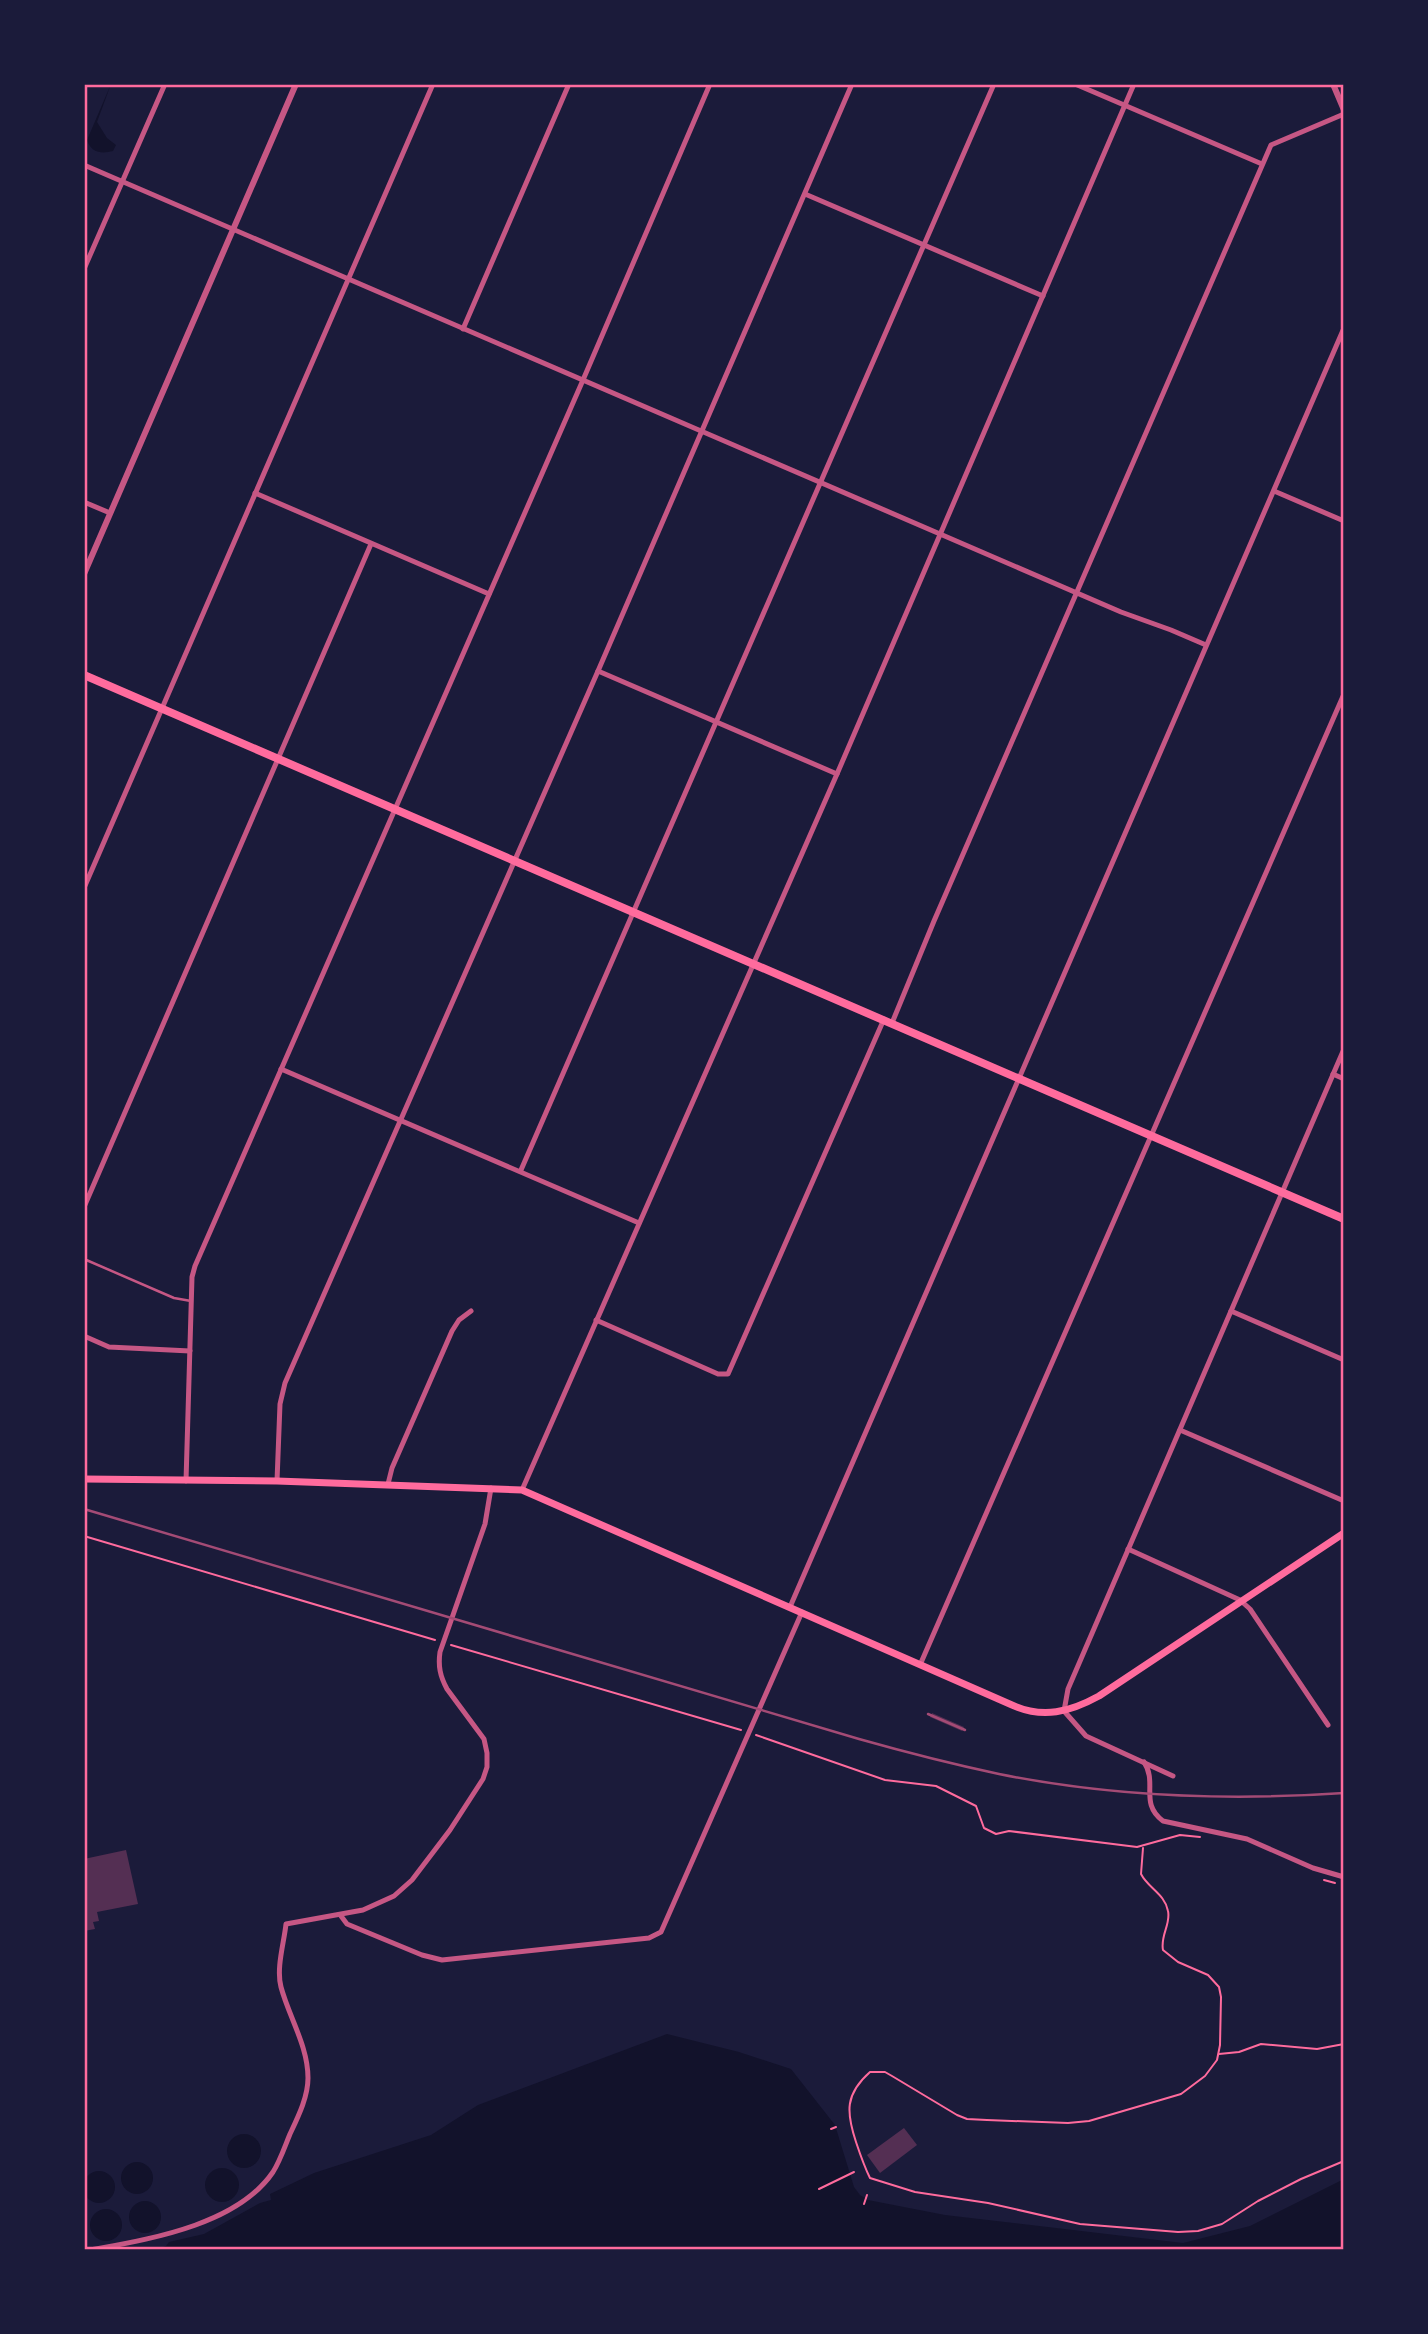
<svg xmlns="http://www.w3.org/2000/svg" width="1428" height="2334" font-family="Ubuntu,sans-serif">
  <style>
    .water { fill: #12122b }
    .building { fill: #542f53 }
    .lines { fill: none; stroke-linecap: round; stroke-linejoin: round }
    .path { stroke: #ff6b9d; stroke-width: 2 }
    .service { stroke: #c65784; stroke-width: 2.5 }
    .minor { stroke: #c65784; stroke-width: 5 }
    .tertiary { stroke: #c65784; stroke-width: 6 }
    .secondary { stroke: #ff6b9d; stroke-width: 7 }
    .primary { stroke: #ff6b9d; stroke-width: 8 }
    .rail { stroke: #a44b75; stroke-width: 2.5 }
    .neatline { fill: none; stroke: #ff6b9d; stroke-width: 2.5 }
  </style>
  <rect width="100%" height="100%" fill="#1b1b3a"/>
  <g class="water">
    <path d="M111,84L97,122L107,138L116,145L113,151C102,154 91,153 87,140Z"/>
    <path d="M667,2034L739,2052L791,2069L835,2125L854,2187L860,2195L868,2200L945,2215L1183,2243L1250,2226L1344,2179V2250H155L166,2246L169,2242L204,2234L260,2203L271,2200L270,2194L314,2173L431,2135L478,2105Z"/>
    <circle cx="244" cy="2151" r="17"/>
    <circle cx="137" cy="2178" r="16"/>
    <circle cx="222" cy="2185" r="17"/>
    <circle cx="99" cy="2187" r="16"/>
    <circle cx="145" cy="2217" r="16"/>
    <circle cx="106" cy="2225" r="16"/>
  </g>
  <g class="building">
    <path d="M932,1713L964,1727L962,1731L930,1717Z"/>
    <path d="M126,1850L138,1904L97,1912L99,1921L93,1922L95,1929L84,1931V1859Z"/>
    <path d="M904,2128L917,2145L880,2173L867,2155Z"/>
  </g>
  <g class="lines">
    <g class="path">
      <path d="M84,1536L435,1640"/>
      <path d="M451,1645L741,1730"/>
      <path d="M756,1735L885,1780L936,1786L976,1806L984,1828L996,1834L1009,1831L1137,1847L1180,1835L1200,1837"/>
      <path d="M1143,1848L1141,1874C1148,1888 1165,1894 1168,1911C1171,1924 1160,1936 1163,1950L1178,1962L1208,1975L1219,1987L1221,1997L1220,2045L1217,2060L1205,2076L1181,2094L1089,2121L1068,2123L987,2120L967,2119L957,2115L892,2076L885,2072H870C845,2094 846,2112 856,2142C860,2154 864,2166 870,2178L915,2192L988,2203L1080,2224L1178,2232L1198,2231L1222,2224L1258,2201L1301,2179L1344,2161"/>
      <path d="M1324,1880L1335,1883"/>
      <path d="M1219,2054L1239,2052L1261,2044L1317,2049L1344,2044"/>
      <path d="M831,2129L836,2127"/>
      <path d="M819,2189L854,2172"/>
      <path d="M864,2204L867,2195"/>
    </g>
    <path class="service" d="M84,1259L174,1298L191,1301"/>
    <g class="minor">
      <path d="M1075,84L1262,164"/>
      <path d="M84,165L1121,612L1171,630L1206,645"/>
      <path d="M805,194L1043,296"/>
      <path d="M84,269L165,84"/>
      <path d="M463,329L569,84"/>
      <path d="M1274,491L1344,521"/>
      <path d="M255,493L489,594"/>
      <path d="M84,502L110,513"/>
      <path d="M598,671L837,774"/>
      <path d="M84,888L433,84"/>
      <path d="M892,1023L934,921L1271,145L1344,114"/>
      <path d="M281,1069L639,1223"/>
      <path d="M1333,1074L1344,1079"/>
      <path d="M521,1170L994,84"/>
      <path d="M84,1207L371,544"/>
      <path d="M1231,1311L1344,1360"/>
      <path d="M596,1320L718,1374H728L884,1019"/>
      <path d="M84,1336L109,1347L190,1351"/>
      <path d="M1180,1430L1344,1501"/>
      <path d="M186,1481L192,1277L195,1266L583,380L710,84"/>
      <path d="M277,1481L280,1404L285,1383L598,671L852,84"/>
      <path d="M388,1484L392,1468L452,1331L459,1320L471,1311"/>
      <path d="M522,1490L837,774L1134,84"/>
      <path d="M1128,1549L1240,1600L1250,1609L1328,1725"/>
      <path d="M790,1607L1344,328"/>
      <path d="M920,1665L1344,694"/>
      <path d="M1144,1762C1158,1783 1139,1803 1163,1821L1247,1839L1313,1868L1344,1877"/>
      <path d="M1173,1776L1086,1736L1064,1711L1068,1689L1344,1049"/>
      <path d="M341,1916L347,1924L422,1955L442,1960L649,1938L661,1932L802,1612"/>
      <path d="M91,2250C150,2239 237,2225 273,2172C280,2161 285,2146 290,2134C298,2117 308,2097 308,2078C308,2046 289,2017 281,1987C276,1968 284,1943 286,1924L363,1910L394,1896L412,1880L450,1830L483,1779L487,1767V1753L484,1739L447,1689C440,1676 438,1666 440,1652L485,1524L491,1488"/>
    </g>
    <g class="tertiary">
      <path d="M1333,84L1344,110"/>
      <path d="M84,574L296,84"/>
    </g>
    <path class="secondary" d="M84,1479L277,1481L522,1490L1012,1705C1043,1719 1070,1712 1099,1696L1344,1533"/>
    <path class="primary" d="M84,675L1344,1219"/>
    <g class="rail">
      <path d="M84,1509L859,1739C905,1752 952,1764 999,1774C1113,1797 1228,1801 1344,1793"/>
      <path d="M928,1714L965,1730"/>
    </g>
  </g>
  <rect width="1428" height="2334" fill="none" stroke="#1b1b3a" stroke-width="172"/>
  <rect x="86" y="86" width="1256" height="2162" class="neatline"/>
</svg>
